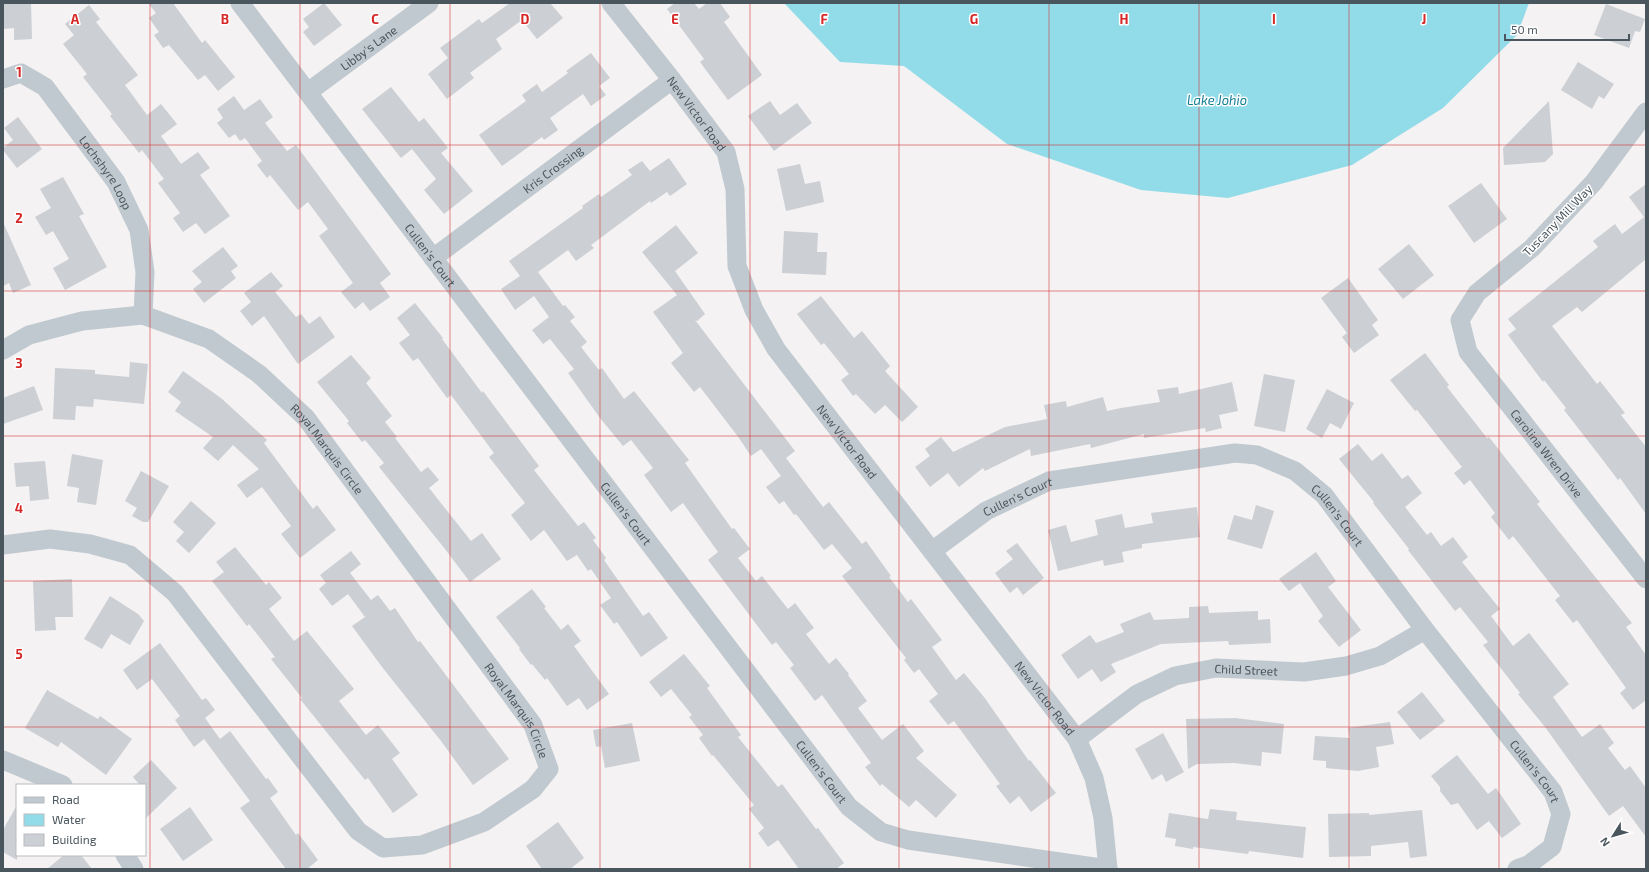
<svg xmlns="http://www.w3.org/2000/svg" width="1649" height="872" font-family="'Exo 2',sans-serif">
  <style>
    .water { fill: #92dbe9 }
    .building { fill: #cccfd4 }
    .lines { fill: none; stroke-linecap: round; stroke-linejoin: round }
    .street { stroke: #c0c9cf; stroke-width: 19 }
    .grid { fill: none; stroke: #d62828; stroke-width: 1; stroke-opacity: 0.55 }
    .labels { text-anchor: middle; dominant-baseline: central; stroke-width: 3; stroke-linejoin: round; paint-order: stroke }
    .street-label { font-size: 12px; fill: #4a565e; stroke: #fff }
    .water-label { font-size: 13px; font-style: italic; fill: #137d91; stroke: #fff }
    .grid-label { font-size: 13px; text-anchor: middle; font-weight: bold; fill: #d62828; stroke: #fff; stroke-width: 3; stroke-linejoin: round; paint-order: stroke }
  </style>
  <rect width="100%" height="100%" fill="#f4f2f2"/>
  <path class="water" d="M784,3H1529L1517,35L1443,108L1352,165L1228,198L1141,190L1007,144L904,66L840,62Z"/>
  <g class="building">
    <path d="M3,3H31L32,39L14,40V28L3,29Z"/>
    <path d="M148,3H173L202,43L205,40L235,77L218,91L205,75L198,80L169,45L163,48L154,35L159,32L149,18L156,13Z"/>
    <path d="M324,3L342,25L314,46L303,32L309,27L303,19Z"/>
    <path d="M510,3H550L563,18L537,39L522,20L496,39L502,49L470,73L474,78L447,99L428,74L448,58L440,48L479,19L482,23Z"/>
    <path d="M675,3H694L699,9L707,3H720L730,17L724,22L762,75L728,100L700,62L704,59L667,9Z"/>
    <path d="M1606,4L1645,19L1640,32L1635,31L1629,48L1594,35Z"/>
    <path d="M89,5L100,19L96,22L138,75L125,85L147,115L161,104L177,124L161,136L181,164L198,152L210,168L200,175L230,216L205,234L196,223L183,232L173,218L180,213L158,183L164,179L142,150L139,153L110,116L112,114L83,77L87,74L63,44L74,35L65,24Z"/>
    <path d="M591,53L610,78L599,86L606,95L591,106L583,94L550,118L558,130L544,140L542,137L502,166L479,135L526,101L522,95L537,84L542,92L568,73L566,71Z"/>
    <path d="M1578,62L1614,84L1604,99L1599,96L1592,109L1561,90Z"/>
    <path d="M391,87L419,122L424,118L448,148L441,153L473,191L444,214L424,190L436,179L412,149L401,158L362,109Z"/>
    <path d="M234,96L244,110L260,99L273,117L265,123L287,151L296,145L391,274L380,283L390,297L370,311L363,302L355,309L341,292L353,283L319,236L328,229L308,202L298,210L270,175L267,178L257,165L262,161L245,138L240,141L235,134L229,138L217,123L223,118L217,109Z"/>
    <path d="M770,101L780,115L797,103L812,123L774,151L748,116Z"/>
    <path d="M1549,101L1553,154L1545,162L1504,165L1503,148Z"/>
    <path d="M18,117L42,149L17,168L3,150V148L13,140L4,128Z"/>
    <path d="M669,158L687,184L670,196L667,192L651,203L650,201L591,245L594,248L576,261L568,250L538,272L563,306L565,305L575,317L570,321L587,342L581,347L599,370L602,368L624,399L634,391L689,460L685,463L732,529L734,528L750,549L738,558L756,581L762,576L788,609L795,603L814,628L806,634L829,664L836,658L849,674L848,675L867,701L858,708L882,740L903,724L924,751L916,758L957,795L936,818L916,800L909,807L882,784L880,786L865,767L871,763L822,695L815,701L790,668L794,665L776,642L772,645L708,560L718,552L683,503L671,512L644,475L653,468L631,440L623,446L600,418L568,373L574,369L550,339L543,344L532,330L549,317L534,296L515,310L501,289L520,276L509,261L583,208L582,206L599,194L601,197L632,175L628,170L642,161L650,171Z"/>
    <path d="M800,164L805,184L820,181L824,202L786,211L777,169Z"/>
    <path d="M63,177L84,214L79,216L107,267L65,290L53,268L69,259L53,231L46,235L35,217L51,208L40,189Z"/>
    <path d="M1481,183L1507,219L1474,243L1448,206Z"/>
    <path d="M1646,184V259L1582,312L1577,307L1552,326L1597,384L1600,381L1625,413L1621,415L1646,447V514L1620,478L1618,480L1599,455L1564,410L1566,408L1544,380L1543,382L1508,335L1516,329L1508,319L1598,247L1593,241L1615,224L1622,234L1644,217L1629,197Z"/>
    <path d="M3,222L31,285L13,293L9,283L3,286Z"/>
    <path d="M676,225L698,253L675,271L705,314L697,321L695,320L795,451L786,458L823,507L829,502L862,544L866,541L891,576L889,577L908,602L911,599L942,640L932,647L956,680L964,673L984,697L1029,761L1030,760L1056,793L1031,812L1019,796L1010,804L996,786L1000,784L954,721L948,725L929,701L938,694L919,669L914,673L904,660L906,658L842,576L852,568L832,544L824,550L796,514L794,515L784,501L779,504L766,487L781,476L761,449L751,456L739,438L700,387L694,392L671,363L683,353L653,312L677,295L642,252Z"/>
    <path d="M784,231L818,233L817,252H827L826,275L782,273Z"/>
    <path d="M1409,244L1434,275L1403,299L1378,269Z"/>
    <path d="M223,247L238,266L231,271L236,278L204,303L193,289L202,282L192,271Z"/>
    <path d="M271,272L283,286L275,292L296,317L301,314L309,324L320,316L335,337L298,364L264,316L252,326L240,311L251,302L244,293Z"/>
    <path d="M1348,278L1378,320L1372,325L1379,335L1354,353L1342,337L1347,333L1321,298Z"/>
    <path d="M821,296L854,338L862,331L890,366L885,371L918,407L902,422L885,405L875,414L856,394L853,396L841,380L849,374L824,343L821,345L797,314Z"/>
    <path d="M415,303L443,338L442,339L482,393L483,391L539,466L534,470L578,526L584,522L596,538L593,540L606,558L604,560L643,616L649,612L668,638L641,657L617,622L614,624L600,605L611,598L591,569L588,571L577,555L567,561L544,530L531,541L511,515L525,503L489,457L494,453L451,395L447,398L418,358L413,361L399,343L410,335L397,318Z"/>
    <path d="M1425,353L1449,385L1447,387L1487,438L1489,437L1540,502L1537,504L1632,623L1626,627L1646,655V700L1633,710L1620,693L1626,688L1577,620L1573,623L1555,600L1560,596L1513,536L1509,540L1491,517L1495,513L1470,480L1464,485L1454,473L1462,467L1417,410L1415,411L1390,380Z"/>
    <path d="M351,355L371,378L366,383L392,416L385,422L397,437L395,438L421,472L428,467L439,480L429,488L471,541L482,533L501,559L470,582L445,549L379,467L384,463L365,440L362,442L347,423L349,421L317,382Z"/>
    <path d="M130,362L148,364L144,404L94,399L93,407L76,406L75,420L53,419L55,368L95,370V374L129,377Z"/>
    <path d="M183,371L221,398L267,440L264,443L313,509L317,505L336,530L300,558L281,534L291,526L262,487L247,498L237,485L259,469L233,445L218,461L203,448L213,437L175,411L181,402L168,392Z"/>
    <path d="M1264,374L1295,380L1285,432L1254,426Z"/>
    <path d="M1232,382L1238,411L1219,415L1222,428L1206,432L1205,428L1144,438V434L1091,448L1090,444L1031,456L1030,449L985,471L983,468L959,487L948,473L930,487L915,467L930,456L925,449L941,437L953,452L1005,427L1047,419L1044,405L1066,401L1067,407L1103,397L1107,411L1121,408L1160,402L1157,390L1178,387L1179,394Z"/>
    <path d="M34,386L43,410L3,424V398Z"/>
    <path d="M1327,389L1354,403L1341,429L1330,423L1322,438L1306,429Z"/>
    <path d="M1358,444L1372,461L1382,453L1402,479L1408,475L1422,493L1405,507L1427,535L1431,532L1441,546L1453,537L1468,557L1462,562L1500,609L1491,616L1513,646L1529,633L1569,684L1553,697L1582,737L1600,724L1614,743L1608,748L1625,770L1630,766L1646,788V837L1623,806L1609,816L1545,727L1518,694L1520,693L1483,645L1488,642L1460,607L1455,611L1408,550L1409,549L1373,503L1374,502L1339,459Z"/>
    <path d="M72,454L103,460L96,505L77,502L79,488L67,486Z"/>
    <path d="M45,461L49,499L30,501L29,486L16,487L14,463Z"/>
    <path d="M141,471L169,486L148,522H143L132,516L137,508L125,501Z"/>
    <path d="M191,501L216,523L189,553L176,541L184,532L173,522Z"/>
    <path d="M1256,505L1274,511L1262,549L1227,539L1234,515L1252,520Z"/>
    <path d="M1197,507L1200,537L1142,544V548L1122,552L1124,562L1104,566L1103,560L1058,571L1048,530L1066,525L1071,542L1098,535L1095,520L1122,514L1125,528L1153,523L1151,513Z"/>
    <path d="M1017,543L1044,578L1023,595L1017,587L1010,593L995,573L1013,559L1006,551Z"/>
    <path d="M235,547L266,585L269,582L282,598L269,609L294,641L307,631L354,689L339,701L366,735L378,725L400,753L392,759L418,795L393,813L368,778L365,780L300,699L302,698L271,659L275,657L249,624L247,626L212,581L224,572L216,562Z"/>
    <path d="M351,551L361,564L350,573L371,600L378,595L390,611L395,608L418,642L420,641L439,666L509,759L473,785L441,741L382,667L352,626L365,617L348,594L332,606L319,589L326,583L320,575Z"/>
    <path d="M1316,552L1336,581L1328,587L1361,630L1339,647L1318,621L1323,616L1300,583L1289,591L1279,579Z"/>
    <path d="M72,579L73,617H55L56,630L35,631L33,581Z"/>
    <path d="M532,589L546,607L544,608L561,630L568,624L581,641L574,646L609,694L587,710L579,698L567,706L547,678L545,680L532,664L531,665L519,649L520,648L496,617Z"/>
    <path d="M110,596L138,614L144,621L130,645L111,634L102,649L84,639Z"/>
    <path d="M1208,606L1209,613L1258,611V620L1270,619L1271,643L1229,645L1228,641L1161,644L1111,664L1116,672L1101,682L1092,669L1078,679L1061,655L1090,635L1096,643L1124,632L1120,624L1150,612L1154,620L1189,618V607Z"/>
    <path d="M160,643L202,700L206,698L215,710L205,718L220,739L230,731L266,779L268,778L278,792L270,798L296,835L298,833L318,860L307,869H286L240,808L250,801L204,739L194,747L175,720L180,716L152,679L137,690L123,670Z"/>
    <path d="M684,654L710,686L707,688L741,735L738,737L778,787L782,784L816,829L818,828L844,863L836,869H799L778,840L768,847L758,833L764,828L749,809L754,805L713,755L712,756L699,738L703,735L689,717L692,715L671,689L661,697L649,682Z"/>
    <path d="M47,690L98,719L100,716L132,739L106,775L61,742L58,747L25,728Z"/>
    <path d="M1422,692L1445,721L1420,740L1397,712Z"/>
    <path d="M1235,718L1284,724L1281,754L1262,752L1261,766L1234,763L1197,764L1188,769L1186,719Z"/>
    <path d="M1390,722L1394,744L1376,747L1379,767L1358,771L1326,768V761L1313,760L1315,736L1350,738L1348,728Z"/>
    <path d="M632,723L640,761L605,768L601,746L596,747L593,730Z"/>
    <path d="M1163,733L1184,772L1166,782L1162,774L1152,780L1135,749Z"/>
    <path d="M1457,755L1488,794L1496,788L1521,824L1502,838L1489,821L1477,830L1458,803L1451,805L1440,791V787L1431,776Z"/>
    <path d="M151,760L177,788L145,819V785H140L133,777Z"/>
    <path d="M17,805V860L3,852V830Z"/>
    <path d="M190,807L213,840L183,861L160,829Z"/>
    <path d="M1210,809L1237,812L1236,820L1306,827L1303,858L1249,851L1248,854L1193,847V849L1175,846L1176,839L1165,837L1169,813L1208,819Z"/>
    <path d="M1422,810L1427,856L1410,858L1408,842L1371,846V856L1329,857L1328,814L1369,813V815Z"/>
    <path d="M558,822L584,858L570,869H542L526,846Z"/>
    <path d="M64,855H81L92,869H47Z"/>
  </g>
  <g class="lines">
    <g class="street">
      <path id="s1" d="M240,3L849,807L881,832L908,840L1108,869"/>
      <path id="s2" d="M611,3L672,80L726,152L735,189L737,266L754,310L776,349L1077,739L1094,778L1103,818L1108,869"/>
      <path id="s3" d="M3,79L21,73L45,87L116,182L139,230L145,272L143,315"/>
      <path id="s4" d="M308,92L429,3"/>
      <path id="s5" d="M1646,112L1594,182L1532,248L1477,293L1460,320L1468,352L1646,579"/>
      <path id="s6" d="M433,258L672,80"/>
      <path id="s7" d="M3,350L29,335L82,321L143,315L209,339L259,374L306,418L533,725L549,769L533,789L484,822L422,845L383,848L358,831L175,593L130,555L90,544L50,539L3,545"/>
      <path id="s8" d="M932,551L986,511L1049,481L1235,453L1257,455L1295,471L1324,495L1425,630L1553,792L1561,814L1552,847L1528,865L1517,869"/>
      <path id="s9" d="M1077,739L1137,694L1175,676L1216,668L1304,672L1346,666L1380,656L1425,630"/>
      <path d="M3,760L63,785"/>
      <path d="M125,855L134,869"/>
    </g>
  </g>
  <path class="grid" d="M150,3V869M300,3V869M450,3V869M600,3V869M750,3V869M899,3V869M1049,3V869M1199,3V869M1349,3V869M1499,3V869M3,145H1646M3,291H1646M3,436H1646M3,581H1646M3,727H1646"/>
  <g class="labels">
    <g class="street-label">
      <text stroke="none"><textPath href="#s4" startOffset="75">Libby's Lane</textPath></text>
      <text stroke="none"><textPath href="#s2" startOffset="140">New Victor Road</textPath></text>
      <text stroke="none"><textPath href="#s6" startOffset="149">Kris Crossing</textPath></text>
      <text stroke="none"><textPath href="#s3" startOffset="152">Lochshyre Loop</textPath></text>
      <text transform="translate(1557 220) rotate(-46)">Tuscany Mill Way</text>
      <text stroke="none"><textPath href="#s1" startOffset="316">Cullen's Court</textPath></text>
      <text stroke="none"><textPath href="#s2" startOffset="512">New Victor Road</textPath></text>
      <text stroke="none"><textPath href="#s7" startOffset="379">Royal Marquis Circle</textPath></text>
      <text stroke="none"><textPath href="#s5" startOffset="442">Carolina Wren Drive</textPath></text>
      <text stroke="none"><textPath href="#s8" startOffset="102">Cullen's Court</textPath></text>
      <text stroke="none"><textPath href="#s1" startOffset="640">Cullen's Court</textPath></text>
      <text stroke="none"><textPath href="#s8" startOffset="450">Cullen's Court</textPath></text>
      <text stroke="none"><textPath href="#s9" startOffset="189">Child Street</textPath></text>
      <text stroke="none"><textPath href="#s2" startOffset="836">New Victor Road</textPath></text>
      <text stroke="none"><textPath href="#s7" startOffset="703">Royal Marquis Circle</textPath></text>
      <text stroke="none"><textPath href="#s1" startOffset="964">Cullen's Court</textPath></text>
      <text stroke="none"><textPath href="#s8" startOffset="774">Cullen's Court</textPath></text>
    </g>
    <g class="water-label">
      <text x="1217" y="100">Lake Johio</text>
    </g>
  </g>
  <g class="grid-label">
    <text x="75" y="24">A</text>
    <text x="225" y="24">B</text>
    <text x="375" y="24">C</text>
    <text x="525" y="24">D</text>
    <text x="675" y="24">E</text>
    <text x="824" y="24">F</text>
    <text x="974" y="24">G</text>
    <text x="1124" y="24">H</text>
    <text x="1274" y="24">I</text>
    <text x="1424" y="24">J</text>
    <text x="19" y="77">1</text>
    <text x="19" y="223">2</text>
    <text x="19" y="368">3</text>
    <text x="19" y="513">4</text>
    <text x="19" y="659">5</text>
  </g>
  <rect width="1649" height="872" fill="none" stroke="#4a565e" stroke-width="8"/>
  <rect x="16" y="784" width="130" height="72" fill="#ffffff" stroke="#b7bbbf"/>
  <rect x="24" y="797" width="20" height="6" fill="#c0c9cf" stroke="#b7bbbf"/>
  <text x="52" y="804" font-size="12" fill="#4a565e">Road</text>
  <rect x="24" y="814" width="20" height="12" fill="#92dbe9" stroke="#b7bbbf"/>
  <text x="52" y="824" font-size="12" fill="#4a565e">Water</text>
  <rect x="24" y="834" width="20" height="12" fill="#cccfd4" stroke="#b7bbbf"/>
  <text x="52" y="844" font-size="12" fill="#4a565e">Building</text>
  <g transform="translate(1613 836) rotate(233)" stroke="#ffffff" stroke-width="3" paint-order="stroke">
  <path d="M0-3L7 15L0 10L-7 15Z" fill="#4a565e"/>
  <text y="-6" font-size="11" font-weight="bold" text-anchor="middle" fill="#4a565e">N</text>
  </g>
  <path d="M1505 34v6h124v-6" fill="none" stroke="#4a565e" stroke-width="2"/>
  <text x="1511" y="34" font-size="12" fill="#4a565e" stroke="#ffffff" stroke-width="3" paint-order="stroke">50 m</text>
</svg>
